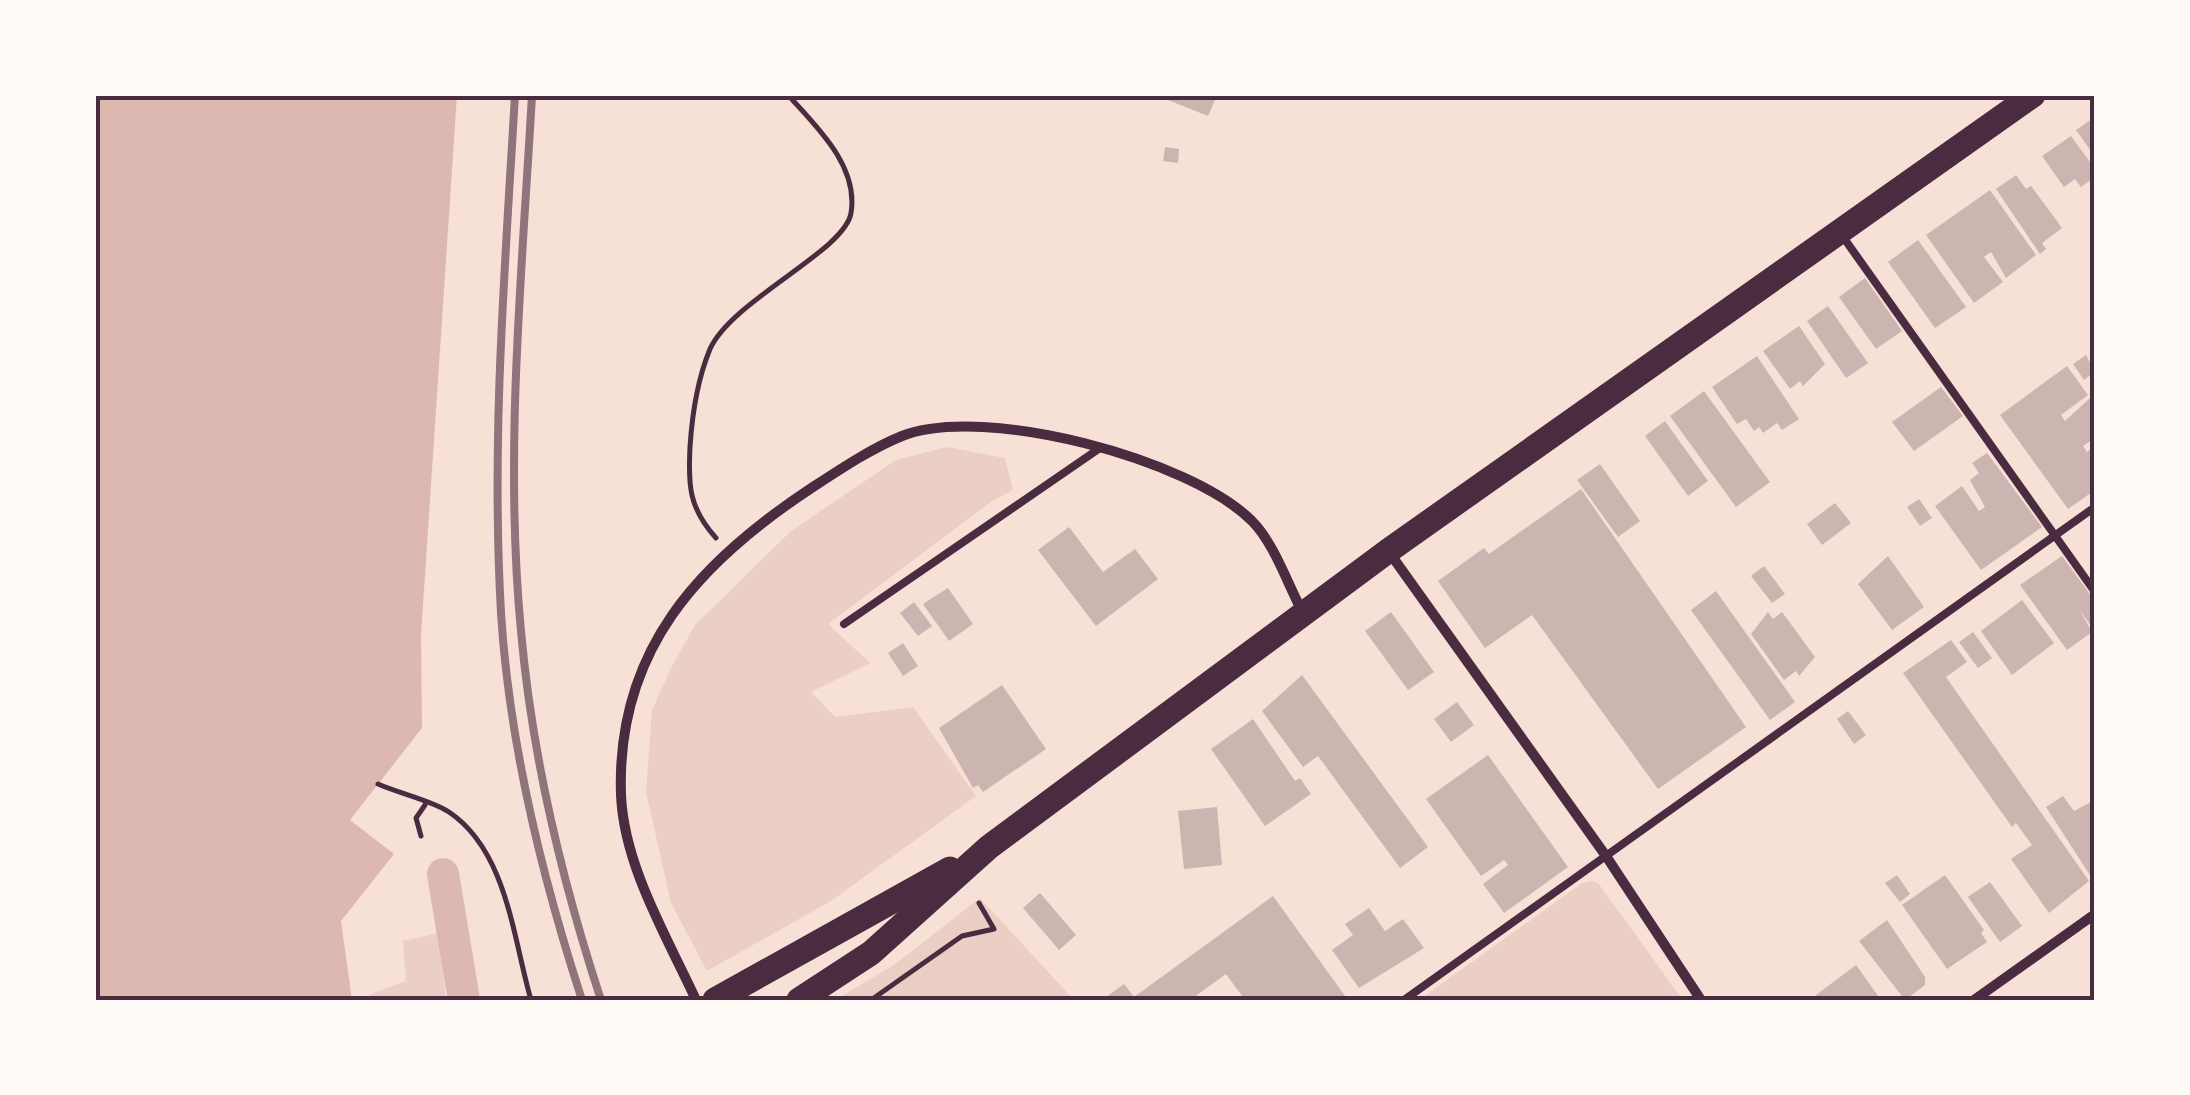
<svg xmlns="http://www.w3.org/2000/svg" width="2190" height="1095" font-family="Merriweather,serif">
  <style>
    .green { fill: #ebcfc5 }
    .water { fill: #dcb8b0 }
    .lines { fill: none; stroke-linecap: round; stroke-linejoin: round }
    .canal { stroke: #dcb8b0; stroke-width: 32 }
    .building { fill: #ccb4b1 }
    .path { stroke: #4a2c40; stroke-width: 5 }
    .service { stroke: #4a2c40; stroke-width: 8 }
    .minor { stroke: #4a2c40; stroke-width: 10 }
    .primary { stroke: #4a2c40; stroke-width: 25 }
    .rail { stroke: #8f747c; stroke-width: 8 }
    .neatline { fill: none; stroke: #4a2c40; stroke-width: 4 }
  </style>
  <rect width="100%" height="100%" fill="#f7e1d7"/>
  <g class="green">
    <path d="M947,447L1005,458L1013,490L992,501L828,624L870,663L811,692L835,717L913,707L976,796L831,901L707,971L671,903L646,792L652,710L672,666L695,625L791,531L896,460Z"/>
    <path d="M1591,881L1598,883L1683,1000H1419L1582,883Z"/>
    <path d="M980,898L1074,1000H835L894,965Z"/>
    <path d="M439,933L446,1000H367L370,994L406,981L403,941Z"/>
  </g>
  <path class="water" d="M95,95H457L421,635L422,728L350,820L394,854L341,921L352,1000H95Z"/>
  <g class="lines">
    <path class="canal" d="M443,874L464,1000"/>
  </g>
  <g class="building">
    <path d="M1170,95H1217L1208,116L1168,100Z"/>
    <path d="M2095,117V157L2076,130Z"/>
    <path d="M2071,136L2095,169V177L2081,187L2075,179L2064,187L2042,156Z"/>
    <path d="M1165,147L1179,149L1178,163L1163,161Z"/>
    <path d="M2016,175L2026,189L2031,186L2062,228L2042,243L2046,249L2040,254L1996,189Z"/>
    <path d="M1990,190L2036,255L2006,278L1991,252L1988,254L1984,257L2003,282L1974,303L1926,235Z"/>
    <path d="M1918,240L1966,307L1935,328L1888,262Z"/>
    <path d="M1865,278L1902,331L1876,349L1839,297Z"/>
    <path d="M1828,306L1868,363L1846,378L1807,321Z"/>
    <path d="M1799,326L1825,364L1803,386L1800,381L1790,389L1763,351Z"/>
    <path d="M2086,355L2095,372L2084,380L2073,364Z"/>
    <path d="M1757,356L1799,419L1782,430L1777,423L1763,433L1759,427L1754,431L1746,419L1737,424L1712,387Z"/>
    <path d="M2067,366L2088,395L2061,415L2065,421L2090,398L2095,406V438L2083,446L2087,452L2095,446V490L2068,509L2000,415Z"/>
    <path d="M1941,387L1963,416L1914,451L1892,422Z"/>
    <path d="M1704,391L1770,482L1736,507L1670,416Z"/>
    <path d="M1665,421L1708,481L1688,496L1645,436Z"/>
    <path d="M1987,453L2042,527L1981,570L1935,506L1962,486L1979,511L1985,507L1970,480L1979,473L1972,463Z"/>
    <path d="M1600,464L1640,521L1618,537L1577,480Z"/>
    <path d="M1581,489L1746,727L1658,789L1532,615L1485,648L1438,581L1484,548L1489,554Z"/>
    <path d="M1919,499L1932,518L1920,526L1907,507Z"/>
    <path d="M1835,503L1851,523L1822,545L1807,524Z"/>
    <path d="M1069,527L1103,572L1135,549L1158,579L1096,626L1038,550Z"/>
    <path d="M1888,556L1924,607L1892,630L1858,584Z"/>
    <path d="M2062,556L2095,601V632L2079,609L2092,632L2067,650L2020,585Z"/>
    <path d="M1764,566L1785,594L1772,603L1751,576Z"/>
    <path d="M948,588L973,624L949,641L923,604Z"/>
    <path d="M1716,591L1795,702L1770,720L1691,610Z"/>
    <path d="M2022,600L2054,643L2012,675L1981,631Z"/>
    <path d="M914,602L932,626L918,636L900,613Z"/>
    <path d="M1391,612L1434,672L1408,690L1365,631Z"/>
    <path d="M1768,612L1773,619L1782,612L1815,657L1799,676L1796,671L1784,680L1751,634Z"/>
    <path d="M1973,632L1992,658L1978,668L1959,642Z"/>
    <path d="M1951,640L1967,662L1946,677L2089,881L2049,913L2011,859L2032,845L2016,823L2012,827L1903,673Z"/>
    <path d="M903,643L918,666L903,676L888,653Z"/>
    <path d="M1302,675L1428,847L1400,868L1318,756L1303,767L1262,711Z"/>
    <path d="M1002,685L1046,749L983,792L978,785L973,788L939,728Z"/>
    <path d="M1457,702L1474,725L1451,742L1434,719Z"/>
    <path d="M1848,711L1866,735L1854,744L1837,719Z"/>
    <path d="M1253,719L1295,781L1300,778L1311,794L1265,826L1211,749Z"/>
    <path d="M1488,755L1568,867L1504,913L1483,884L1508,865L1504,860L1481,876L1426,799Z"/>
    <path d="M2063,796L2074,811L2095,800V883L2046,807Z"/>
    <path d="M1217,807L1222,865L1184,869L1178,811Z"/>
    <path d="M1897,875L1910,894L1900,902L1885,883Z"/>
    <path d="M1945,875L1984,930L1981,933L1987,942L1947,969L1902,905Z"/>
    <path d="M1990,882L2022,926L2000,942L1968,897Z"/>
    <path d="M1040,893L1076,935L1059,950L1023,908Z"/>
    <path d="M1273,896L1348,1000H1245L1226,974L1190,1000H1102L1124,984L1134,997Z"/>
    <path d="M1369,908L1385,931L1403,919L1424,948L1359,988L1332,950L1353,935L1345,924Z"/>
    <path d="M1887,920L1925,977V985L1905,1000L1859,941Z"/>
    <path d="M1856,965L1881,1000H1820L1816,995Z"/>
  </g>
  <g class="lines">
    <g class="path">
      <path d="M716,538C689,508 688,486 690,447C692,416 698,378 710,349C732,300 845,251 851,213C859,166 816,126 788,95"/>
      <path d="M378,784C398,793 433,801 449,812C507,851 513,938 531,1000"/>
      <path d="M421,836L416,818L425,805"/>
      <path d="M871,1000L962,936L994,929L979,903"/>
    </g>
    <g class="service">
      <path d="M1841,234L2095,592"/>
      <path d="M844,624L1100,448"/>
      <path d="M1404,1000L2095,507"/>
    </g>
    <g class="minor">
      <path d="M1389,552L1606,856L1701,1000"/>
      <path d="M696,1000C667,937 624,866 621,795C616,651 698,563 810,489C839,470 870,449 902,436C985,404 1190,459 1252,521C1274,543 1288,585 1303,613"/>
      <path d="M1974,1000L2095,914"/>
    </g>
    <g class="primary">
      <path d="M715,1000L950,869"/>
      <path d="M799,1000L871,953L989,847L1388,551L2033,95"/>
    </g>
    <g class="rail">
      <path d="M515,95C505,267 491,440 501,613C509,742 542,877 582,1000"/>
      <path d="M532,95C522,273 504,454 521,631C532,756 562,881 601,1000"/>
    </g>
  </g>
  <rect width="2190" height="1095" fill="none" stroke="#fffaf5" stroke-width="195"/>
  <rect x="98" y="98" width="1994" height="900" class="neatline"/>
</svg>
